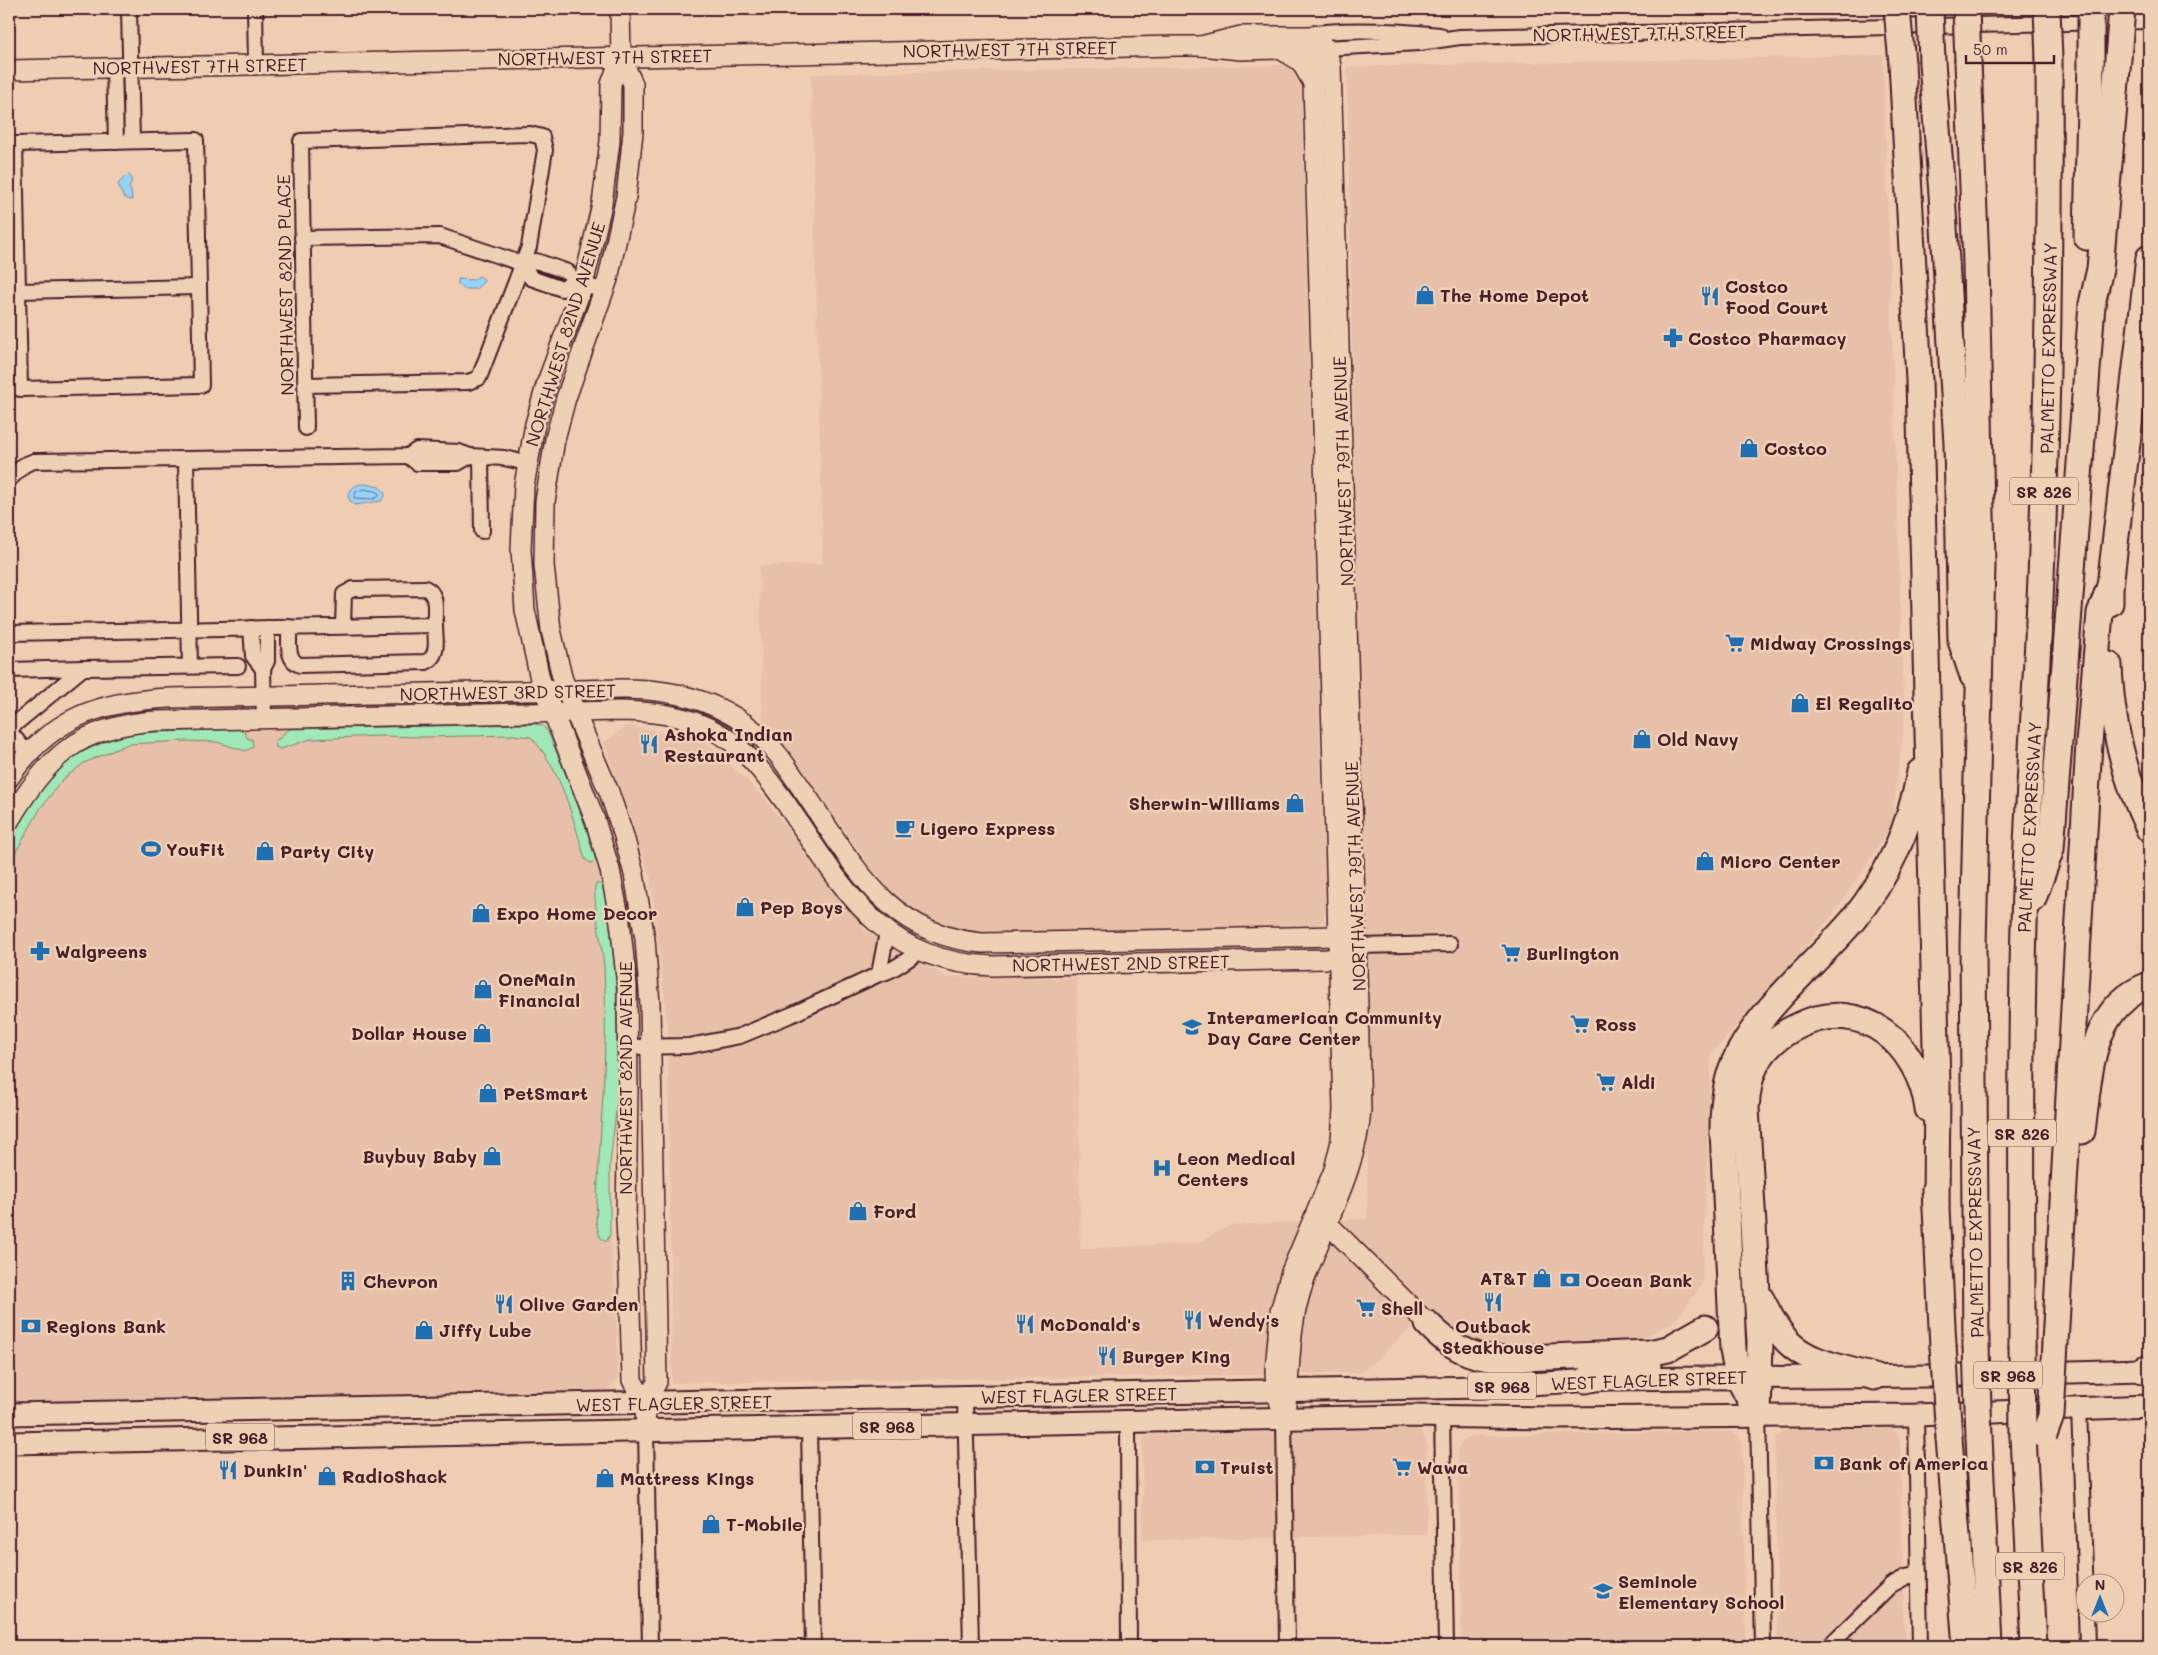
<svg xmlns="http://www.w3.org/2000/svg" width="2158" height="1655" font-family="Mali,sans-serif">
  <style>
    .built { fill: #e8bfa9 }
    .green { fill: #a0e9b7; stroke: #758471 }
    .water { fill: #97d3f7; stroke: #788ba5 }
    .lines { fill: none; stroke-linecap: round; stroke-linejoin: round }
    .shore { stroke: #69677d; stroke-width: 1 }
    .street-casing { stroke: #4a1f2b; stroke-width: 18 }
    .secondary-casing { stroke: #4a1f2b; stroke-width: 22 }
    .primary-casing { stroke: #4a1f2b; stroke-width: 25 }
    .highway-casing { stroke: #4a1f2b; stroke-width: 29 }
    .street { stroke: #eed1b4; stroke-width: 14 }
    .secondary { stroke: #eed1b4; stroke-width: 19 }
    .primary { stroke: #eed1b4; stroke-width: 21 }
    .highway { stroke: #eed1b4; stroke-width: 25 }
    .highway-bridge-casing { stroke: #4a1f2b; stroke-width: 29; stroke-linecap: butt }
    .highway-bridge { stroke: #eed1b4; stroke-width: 25 }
    .labels { text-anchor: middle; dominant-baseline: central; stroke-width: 5; stroke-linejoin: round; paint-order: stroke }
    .shield { fill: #eed1b4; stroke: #7b5454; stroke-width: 1 }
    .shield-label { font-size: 16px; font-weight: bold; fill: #4a1f2b }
    .street-label { font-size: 18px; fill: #4a1f2b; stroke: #eed1b4 }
    .poi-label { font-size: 18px; font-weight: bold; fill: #4a1f2b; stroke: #eed1b4; text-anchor: start }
  </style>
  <rect width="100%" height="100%" fill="#efccb2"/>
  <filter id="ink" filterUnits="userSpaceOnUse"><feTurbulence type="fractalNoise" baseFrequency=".02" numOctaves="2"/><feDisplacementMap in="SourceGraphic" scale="10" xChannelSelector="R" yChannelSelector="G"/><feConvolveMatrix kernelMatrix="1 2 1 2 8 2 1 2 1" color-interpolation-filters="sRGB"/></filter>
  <g filter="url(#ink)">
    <g class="built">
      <path d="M1883,55L1904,723L1891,827L1835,912L1711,1055L1702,1284L1675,1321L1617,1351L1485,1355L1430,1311L1361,1373L672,1383L668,1029L651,880L604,742L627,726L703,739L763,796L865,931L947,977L1077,978L1080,1249L1198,1243L1231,1225L1368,1219L1347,67Z"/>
      <path d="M1285,65L1297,71L1301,82L1325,908L1323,921L1314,926L987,933L970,931L938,924L921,916L896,898L885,887L786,748L763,724L759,566L823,564L811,74Z"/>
      <path d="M536,724L543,726L548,732L577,799L596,861L609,913L616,980L618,1093L610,1164V1235L616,1299L618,1378L607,1390L9,1402V839L80,753L111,739L136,733Z"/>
      <path d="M1891,1428L1898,1434L1900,1439L1904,1646H1778L1775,1444L1776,1438L1786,1430Z"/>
      <path d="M1416,1429L1422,1433L1426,1441L1427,1535L1143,1540L1142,1443L1147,1435Z"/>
      <path d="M1728,1431L1739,1436L1742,1444L1746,1646H1462L1458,1449L1462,1441L1473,1436Z"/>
    </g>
    <g class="green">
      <path d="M536,724L543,726L548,732C566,775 584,817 596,861L590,863L585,859C573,818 561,769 531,737L514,735L423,737L378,736L311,739L280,749L276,747L275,740L279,739L286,731L291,729Z"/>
      <path d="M237,729L244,732L248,739H252L253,747L245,751L217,742L184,741L128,744L84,763L62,780L40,809L9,864V839L33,798L54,773L80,753L111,739L136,733Z"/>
      <path d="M596,884H602L609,913L616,980L618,1093L610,1164V1235L606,1242L600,1237L596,1222C599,1137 609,1051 604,966C603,951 591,892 596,884Z"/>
    </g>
    <g class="water">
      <path d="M128,174L132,179L129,189L131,191L132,200C121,200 122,192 118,184Z"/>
      <path d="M479,276L485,280L476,289H464L458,284V279L474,280Z"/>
      <path d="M365,484L379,487L384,491L385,496L381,501L355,505L350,501L348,496C351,487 356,484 365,484Z"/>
    </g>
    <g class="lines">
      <path class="shore" d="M364,489L378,492L379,496L374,499L354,498L356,492Z"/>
      <defs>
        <g id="street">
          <path d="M129,9L132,141"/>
          <path d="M255,9L256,64"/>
          <path d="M1304,35C1344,27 1399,31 1440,35"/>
          <path d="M1325,48L1419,43L1460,37L1507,36L2149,21"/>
          <path d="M114,68L116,142"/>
          <path d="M196,140L201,385L20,389L15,144Z"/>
          <path d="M302,238L440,236L523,264"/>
          <path d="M574,282L562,289L531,278L523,264L536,261L539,262L568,272L574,282L605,291"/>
          <path d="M18,291L199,287"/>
          <path d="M305,385L468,382L479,378L529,247L545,150L542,137L530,134L301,141L306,428"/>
          <path d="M408,456L417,463H458L470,456"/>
          <path d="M481,457L482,531"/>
          <path d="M186,459L190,666"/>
          <path d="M9,480L24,465L34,461L408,456L417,450L459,452L470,456L504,458L527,463"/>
          <path d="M289,627C290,640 285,660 300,665L426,662C440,655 435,638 435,625"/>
          <path d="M251,628L253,656L263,669"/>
          <path d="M9,633L435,625C434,612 439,594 425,588L353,589L344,594L343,626"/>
          <path d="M83,668L238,666"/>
          <path d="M9,670L83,668L9,729"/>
          <path d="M264,719L263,669L267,661V628"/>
          <path d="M9,731L28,754"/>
          <path d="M1357,946L1450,944"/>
          <path d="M879,974L887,932"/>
          <path d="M628,1047L689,1046L740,1036L793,1014L879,974C893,972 907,958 922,951"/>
          <path d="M965,1398L971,1646"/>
          <path d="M2079,1410L2086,1595"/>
          <path d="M1758,1415L1763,1646"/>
          <path d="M1916,1415L1920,1646"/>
          <path d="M1442,1416L1446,1646"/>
          <path d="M1284,1418L1287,1646"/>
          <path d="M1128,1422L1129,1646"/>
          <path d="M809,1428L813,1646"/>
          <path d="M646,1430L650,1646"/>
          <path d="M2086,1612L2087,1646"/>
          <path d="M1829,1646L1891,1585L1906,1577L1919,1574"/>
        </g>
        <g id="secondary">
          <path d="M620,9L621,57L611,84L610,141L602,204L583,285L547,382L535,424L524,486L521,549L525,610L540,679L595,820L610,870L620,922L627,986L628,1092L626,1220L629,1277L632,1380L645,1404"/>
          <path d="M1201,46L1241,36H1310C1324,41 1328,53 1331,66L1361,1110C1356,1176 1319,1231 1300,1294C1288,1334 1291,1377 1284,1418"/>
          <path d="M1280,49L1301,62L1313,83"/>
          <path d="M621,57L633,84V132L626,197L608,279L566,398L555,439L545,502L544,565L551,630L562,677L575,712L609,792L624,836L634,874L645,939L650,1005L657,1382L645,1404L646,1430"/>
          <path d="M9,70L1177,46H1201L1241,50L1325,48"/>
          <path d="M9,778C50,718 99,701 170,698L624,689C675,689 722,701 760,736C777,750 788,769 800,786C851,859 883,934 982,943L1338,936L1357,946"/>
          <path d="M9,821C47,758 78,726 156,721L621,711C657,712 689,715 720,734C748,751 766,776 785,802C842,885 878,962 992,966L1326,959L1339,958L1357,946"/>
          <path d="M1328,1224L1428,1324"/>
          <path d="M1280,1404L1276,1391L1275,1371L1280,1312L1291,1272L1334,1170L1341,1141L1343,1109L1313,83L1319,58L1325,48"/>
        </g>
        <g id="primary">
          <path d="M9,1414L1482,1387L1609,1379L1928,1376L2142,1370"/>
          <path d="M9,1443L1410,1416L1553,1418L1916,1415L2149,1406"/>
        </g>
        <g id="highway">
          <path d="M1968,61L1976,263L1982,564L1973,946L1976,1346"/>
          <path d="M1932,62L1942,194L1957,444L1961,641L1973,676"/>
          <path d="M1902,63L1919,380L1937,1085L1936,1205"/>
          <path d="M2087,237L2091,60"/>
          <path d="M2110,603V586L2149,258"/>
          <path d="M2109,665C2111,722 2124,777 2149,829"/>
          <path d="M2033,899L2051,849L2092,304L2100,269L2118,58"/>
          <path d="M2082,1131C2090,1077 2088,1008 2149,985"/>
          <path d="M1935,1189L1943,1346"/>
          <path d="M1761,1299C1769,1314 1776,1330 1788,1342C1810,1364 1846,1368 1874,1377"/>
          <path d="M1428,1324C1448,1345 1469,1357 1498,1359L1649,1353L1668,1349L1705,1328"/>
          <path d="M2055,1343L2089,743L2100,613L2110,586"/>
          <path d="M2022,1345C2022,1205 2020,1065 2024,925C2027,800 2038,675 2042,550C2048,387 2050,223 2049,59"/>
          <path d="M2142,1370L2149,1367"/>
          <path d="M1586,1380L1648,1365"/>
          <path d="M1758,1415L1760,1342L1746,1108C1747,1095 1748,1083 1753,1071C1761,1051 1778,1035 1798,1026C1862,994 1919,1045 1928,1109"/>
          <path d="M1758,1415L1738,1377L1733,1350L1723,1130C1723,1107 1725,1084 1734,1063C1758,1009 1815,965 1853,920C1889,876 1910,828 1920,772"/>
          <path d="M2023,1436L2034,1646"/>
          <path d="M1979,1437L1989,1646"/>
          <path d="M1949,1438L1966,1646"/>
        </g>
      </defs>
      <use href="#street" class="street-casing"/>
      <use href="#secondary" class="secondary-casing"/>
      <use href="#primary" class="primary-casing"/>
      <use href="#highway" class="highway-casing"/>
      <use href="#street" class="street"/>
      <use href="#secondary" class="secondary"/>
      <use href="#primary" class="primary"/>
      <use href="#highway" class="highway"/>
      <defs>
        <g id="highway-bridge">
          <path d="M1897,9L1902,63"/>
          <path d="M1930,9L1932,62"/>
          <path d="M1966,9L1968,61"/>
          <path d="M2047,9L2049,59"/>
          <path d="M2118,58L2122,9"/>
          <path d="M2091,60V9"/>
          <path d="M2022,1345L2023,1436"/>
          <path d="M1943,1346L1949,1438"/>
          <path d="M1976,1346L1979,1437"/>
          <path d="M2044,1435L2051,1416L2055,1343"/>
        </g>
      </defs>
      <use href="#highway-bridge" class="highway-bridge-casing"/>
      <use href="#highway-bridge" class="highway-bridge"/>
    </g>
  </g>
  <defs>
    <symbol id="shop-bare" viewBox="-9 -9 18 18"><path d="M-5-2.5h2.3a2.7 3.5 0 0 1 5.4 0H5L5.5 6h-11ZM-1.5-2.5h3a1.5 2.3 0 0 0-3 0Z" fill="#1f6fb2" stroke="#eed1b4" stroke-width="2.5" paint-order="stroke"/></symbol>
    <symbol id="restaurant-bare" viewBox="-9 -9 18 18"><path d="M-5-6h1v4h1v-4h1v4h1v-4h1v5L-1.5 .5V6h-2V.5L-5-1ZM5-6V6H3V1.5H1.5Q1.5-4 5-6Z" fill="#1f6fb2" stroke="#eed1b4" stroke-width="2.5" paint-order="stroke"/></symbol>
    <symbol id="pharmacy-bare" viewBox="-9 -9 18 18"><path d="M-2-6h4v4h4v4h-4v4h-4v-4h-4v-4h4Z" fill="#1f6fb2" stroke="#eed1b4" stroke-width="2.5" paint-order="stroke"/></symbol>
    <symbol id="supermarket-bare" viewBox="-9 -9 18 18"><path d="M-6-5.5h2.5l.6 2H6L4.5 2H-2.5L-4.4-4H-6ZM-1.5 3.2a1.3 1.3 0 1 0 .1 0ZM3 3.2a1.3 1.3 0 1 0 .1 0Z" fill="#1f6fb2" stroke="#eed1b4" stroke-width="2.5" paint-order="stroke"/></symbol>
    <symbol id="cafe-bare" viewBox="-9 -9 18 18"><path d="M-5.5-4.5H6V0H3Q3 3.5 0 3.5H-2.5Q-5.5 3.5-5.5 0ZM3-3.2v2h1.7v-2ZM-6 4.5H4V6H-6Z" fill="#1f6fb2" stroke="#eed1b4" stroke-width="2.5" paint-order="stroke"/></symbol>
    <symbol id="stadium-bare" viewBox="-9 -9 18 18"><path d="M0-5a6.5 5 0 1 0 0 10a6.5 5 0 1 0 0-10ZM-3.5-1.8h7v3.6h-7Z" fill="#1f6fb2" stroke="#eed1b4" stroke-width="2.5" paint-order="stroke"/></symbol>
    <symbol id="school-bare" viewBox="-9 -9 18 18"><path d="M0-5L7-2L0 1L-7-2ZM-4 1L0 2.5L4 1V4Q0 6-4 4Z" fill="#1f6fb2" stroke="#eed1b4" stroke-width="2.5" paint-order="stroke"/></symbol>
    <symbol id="hospital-bare" viewBox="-9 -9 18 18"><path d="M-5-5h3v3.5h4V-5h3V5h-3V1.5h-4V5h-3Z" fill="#1f6fb2" stroke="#eed1b4" stroke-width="2.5" paint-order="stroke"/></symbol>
    <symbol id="bank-bare" viewBox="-9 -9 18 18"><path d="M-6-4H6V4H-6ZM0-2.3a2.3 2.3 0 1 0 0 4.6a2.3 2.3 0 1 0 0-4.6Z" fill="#1f6fb2" stroke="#eed1b4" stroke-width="2.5" paint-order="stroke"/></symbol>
    <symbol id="building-bare" viewBox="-9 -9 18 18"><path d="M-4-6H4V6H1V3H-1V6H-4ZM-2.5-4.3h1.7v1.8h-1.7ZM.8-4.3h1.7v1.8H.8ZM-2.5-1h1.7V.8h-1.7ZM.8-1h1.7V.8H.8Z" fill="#1f6fb2" stroke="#eed1b4" stroke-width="2.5" paint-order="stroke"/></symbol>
  </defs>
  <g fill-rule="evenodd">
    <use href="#shop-bare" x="1411" y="281" width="28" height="28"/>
    <use href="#restaurant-bare" x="1696" y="282" width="28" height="28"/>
    <use href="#pharmacy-bare" x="1659" y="324" width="28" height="28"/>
    <use href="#shop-bare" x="1735" y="434" width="28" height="28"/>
    <use href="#supermarket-bare" x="1721" y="629" width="28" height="28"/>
    <use href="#shop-bare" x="1786" y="689" width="28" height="28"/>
    <use href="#shop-bare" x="1628" y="725" width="28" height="28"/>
    <use href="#restaurant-bare" x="635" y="730" width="28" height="28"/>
    <use href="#shop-bare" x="1281" y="789" width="28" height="28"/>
    <use href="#cafe-bare" x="891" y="814" width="28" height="28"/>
    <use href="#stadium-bare" x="137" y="835" width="28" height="28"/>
    <use href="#shop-bare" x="251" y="837" width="28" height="28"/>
    <use href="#shop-bare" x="1691" y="847" width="28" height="28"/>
    <use href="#shop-bare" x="731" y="893" width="28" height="28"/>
    <use href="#shop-bare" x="467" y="899" width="28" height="28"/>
    <use href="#pharmacy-bare" x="26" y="937" width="28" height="28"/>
    <use href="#supermarket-bare" x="1497" y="939" width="28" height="28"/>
    <use href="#shop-bare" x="469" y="975" width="28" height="28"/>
    <use href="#supermarket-bare" x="1566" y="1010" width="28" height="28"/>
    <use href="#school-bare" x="1178" y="1013" width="28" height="28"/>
    <use href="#shop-bare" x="468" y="1019" width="28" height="28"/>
    <use href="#supermarket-bare" x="1592" y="1068" width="28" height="28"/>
    <use href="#shop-bare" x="474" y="1079" width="28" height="28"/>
    <use href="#shop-bare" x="478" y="1142" width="28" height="28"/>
    <use href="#hospital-bare" x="1148" y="1154" width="28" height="28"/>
    <use href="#shop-bare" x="844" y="1197" width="28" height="28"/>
    <use href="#shop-bare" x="1528" y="1264" width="28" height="28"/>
    <use href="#bank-bare" x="1556" y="1266" width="28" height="28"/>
    <use href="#building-bare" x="334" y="1267" width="28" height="28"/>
    <use href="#restaurant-bare" x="1479" y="1288" width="28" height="28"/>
    <use href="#restaurant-bare" x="490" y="1290" width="28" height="28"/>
    <use href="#supermarket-bare" x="1352" y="1294" width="28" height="28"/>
    <use href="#restaurant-bare" x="1179" y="1306" width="28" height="28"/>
    <use href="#restaurant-bare" x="1011" y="1310" width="28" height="28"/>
    <use href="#bank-bare" x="17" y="1312" width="28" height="28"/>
    <use href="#shop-bare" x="410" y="1316" width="28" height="28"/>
    <use href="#restaurant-bare" x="1093" y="1342" width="28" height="28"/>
    <use href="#bank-bare" x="1810" y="1449" width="28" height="28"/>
    <use href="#bank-bare" x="1191" y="1453" width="28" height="28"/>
    <use href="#supermarket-bare" x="1388" y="1453" width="28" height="28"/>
    <use href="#restaurant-bare" x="214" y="1456" width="28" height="28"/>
    <use href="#shop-bare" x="313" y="1462" width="28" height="28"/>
    <use href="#shop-bare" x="591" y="1464" width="28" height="28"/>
    <use href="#shop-bare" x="697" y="1510" width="28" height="28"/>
    <use href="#school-bare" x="1589" y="1577" width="28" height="28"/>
  </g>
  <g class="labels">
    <g class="shield">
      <rect x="2010" y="477.5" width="68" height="27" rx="4"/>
      <rect x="1988" y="1119.5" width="68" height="27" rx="4"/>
      <rect x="1974" y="1361.5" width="68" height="27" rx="4"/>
      <rect x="1468" y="1372.5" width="68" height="27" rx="4"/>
      <rect x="853" y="1412.5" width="68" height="27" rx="4"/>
      <rect x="206" y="1423.5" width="68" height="27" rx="4"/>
      <rect x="1996" y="1552.5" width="68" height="27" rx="4"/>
    </g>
    <g class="shield-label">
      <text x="2044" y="491">SR 826</text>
      <text x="2022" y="1133">SR 826</text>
      <text x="2008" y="1375">SR 968</text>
      <text x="1502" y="1386">SR 968</text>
      <text x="887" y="1426">SR 968</text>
      <text x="240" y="1437">SR 968</text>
      <text x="2030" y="1566">SR 826</text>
    </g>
    <g class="street-label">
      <text transform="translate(1640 33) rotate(-1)">NORTHWEST 7TH STREET</text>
      <text transform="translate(1010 49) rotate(-1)">NORTHWEST 7TH STREET</text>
      <text transform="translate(605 57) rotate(-1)">NORTHWEST 7TH STREET</text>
      <text transform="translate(200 66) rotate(-1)">NORTHWEST 7TH STREET</text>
      <text transform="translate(285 285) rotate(-91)">NORTHWEST 82ND PLACE</text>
      <text transform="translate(565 334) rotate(-73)">NORTHWEST 82ND AVENUE</text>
      <text transform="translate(2048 348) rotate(-89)">PALMETTO EXPRESSWAY</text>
      <text transform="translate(1343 471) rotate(-92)">NORTHWEST 79TH AVENUE</text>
      <text transform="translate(508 692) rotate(-1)">NORTHWEST 3RD STREET</text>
      <text transform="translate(2029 827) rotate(-87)">PALMETTO EXPRESSWAY</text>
      <text transform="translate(1355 876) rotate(-92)">NORTHWEST 79TH AVENUE</text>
      <text transform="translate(1121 963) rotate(-1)">NORTHWEST 2ND STREET</text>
      <text transform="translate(625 1078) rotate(-90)">NORTHWEST 82ND AVENUE</text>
      <text transform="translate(1975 1232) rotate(-91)">PALMETTO EXPRESSWAY</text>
      <text transform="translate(1649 1380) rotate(-2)">WEST FLAGLER STREET</text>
      <text transform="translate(1079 1395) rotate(-1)">WEST FLAGLER STREET</text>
      <text transform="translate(674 1403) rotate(-1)">WEST FLAGLER STREET</text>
    </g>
    <g class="poi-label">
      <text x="1725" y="286">Costco<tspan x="1725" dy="21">Food Court</tspan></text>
      <text x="1440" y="295">The Home Depot</text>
      <text x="1688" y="338">Costco Pharmacy</text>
      <text x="1764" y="448">Costco</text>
      <text x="1750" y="643">Midway Crossings</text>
      <text x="1815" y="703">El Regalito</text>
      <text x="664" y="734">Ashoka Indian<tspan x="664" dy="21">Restaurant</tspan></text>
      <text x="1657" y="739">Old Navy</text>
      <text x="1280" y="803" text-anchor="end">Sherwin-Williams</text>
      <text x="920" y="828">Ligero Express</text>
      <text x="166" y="849">YouFit</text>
      <text x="280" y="851">Party City</text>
      <text x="1720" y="861">Micro Center</text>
      <text x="760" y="907">Pep Boys</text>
      <text x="496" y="913">Expo Home Decor</text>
      <text x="55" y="951">Walgreens</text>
      <text x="1526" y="953">Burlington</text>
      <text x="498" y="979">OneMain<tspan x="498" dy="21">Financial</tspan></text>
      <text x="1207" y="1017">Interamerican Community<tspan x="1207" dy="21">Day Care Center</tspan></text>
      <text x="1595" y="1024">Ross</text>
      <text x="467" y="1033" text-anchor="end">Dollar House</text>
      <text x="1621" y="1082">Aldi</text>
      <text x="503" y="1093">PetSmart</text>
      <text x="477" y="1156" text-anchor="end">Buybuy Baby</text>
      <text x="1177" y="1158">Leon Medical<tspan x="1177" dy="21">Centers</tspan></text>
      <text x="873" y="1211">Ford</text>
      <text x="1527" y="1278" text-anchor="end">AT&amp;T</text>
      <text x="1585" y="1280">Ocean Bank</text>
      <text x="363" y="1281">Chevron</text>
      <text x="519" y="1304">Olive Garden</text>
      <text x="1381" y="1308">Shell</text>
      <text x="1208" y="1320">Wendy's</text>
      <text x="1040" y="1324">McDonald's</text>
      <text x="46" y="1326">Regions Bank</text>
      <text x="1493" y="1326" text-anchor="middle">Outback<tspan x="1493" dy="21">Steakhouse</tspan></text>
      <text x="439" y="1330">Jiffy Lube</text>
      <text x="1122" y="1356">Burger King</text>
      <text x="1839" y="1463">Bank of America</text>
      <text x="1220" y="1467">Truist</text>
      <text x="1417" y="1467">Wawa</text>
      <text x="243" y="1470">Dunkin'</text>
      <text x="342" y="1476">RadioShack</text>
      <text x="620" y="1478">Mattress Kings</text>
      <text x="726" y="1524">T-Mobile</text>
      <text x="1618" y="1581">Seminole<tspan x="1618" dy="21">Elementary School</tspan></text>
    </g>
  </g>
  <rect width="2158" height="1655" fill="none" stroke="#eed1b4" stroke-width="30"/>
  <rect x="15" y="15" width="2128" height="1625" fill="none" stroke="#4a1f2b" stroke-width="2" filter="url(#ink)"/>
  <g transform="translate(2100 1598)"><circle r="24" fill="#eed1b4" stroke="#ac8a7d"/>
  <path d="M0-4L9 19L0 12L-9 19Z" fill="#1f6fb2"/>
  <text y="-8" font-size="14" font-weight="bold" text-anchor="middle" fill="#4a1f2b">N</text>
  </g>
  <path d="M1966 55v8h88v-8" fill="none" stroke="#4a1f2b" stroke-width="2.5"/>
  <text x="1973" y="55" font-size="15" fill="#4a1f2b" stroke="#eed1b4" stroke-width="4" paint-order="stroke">50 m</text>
</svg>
